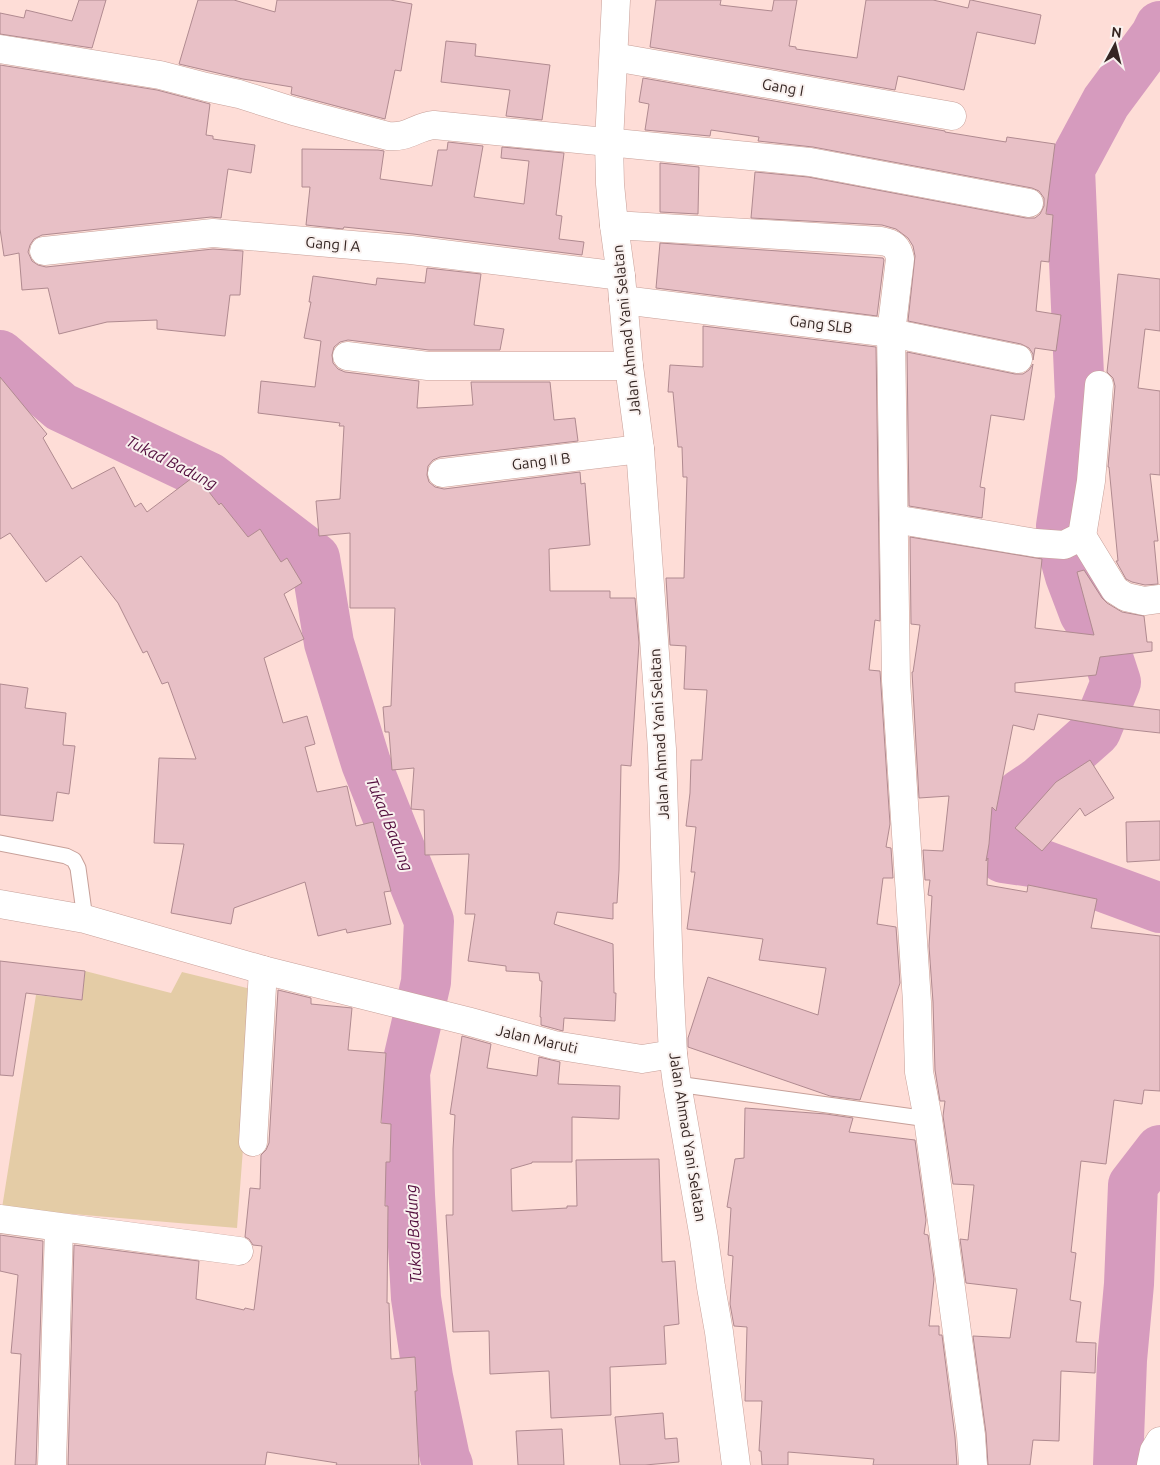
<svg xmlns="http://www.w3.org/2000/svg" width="1160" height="1465" font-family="Ubuntu,sans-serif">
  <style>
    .green { fill: #e4cca6 }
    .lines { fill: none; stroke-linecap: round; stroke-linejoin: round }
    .river { stroke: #d69bbe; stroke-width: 50 }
    .building { fill: #e8c0c6; stroke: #b08a90 }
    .service-casing { stroke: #c7a099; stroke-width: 17 }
    .minor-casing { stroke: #c7a099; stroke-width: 29 }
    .tertiary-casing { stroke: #c7a099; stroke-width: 29 }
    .secondary-casing { stroke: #c7a099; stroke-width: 29 }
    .service { stroke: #fff; stroke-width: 15 }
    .minor { stroke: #fff; stroke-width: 28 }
    .tertiary { stroke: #fff; stroke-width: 28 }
    .secondary { stroke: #fff; stroke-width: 28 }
    .labels { text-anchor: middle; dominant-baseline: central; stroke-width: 4; stroke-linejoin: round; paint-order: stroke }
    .street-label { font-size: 15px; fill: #352623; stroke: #f9f1ef }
    .water-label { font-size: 16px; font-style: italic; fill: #530e3e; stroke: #f9f1ef }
  </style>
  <rect width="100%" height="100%" fill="#feddd7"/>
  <path class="green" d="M85,971L171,993L182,972L255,990L237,1228L2,1208L36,995L82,1000Z"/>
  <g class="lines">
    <g class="river">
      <path d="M0,355L61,407L209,477L315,558L329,643L366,763L429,921L426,982L405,1073L410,1195L416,1298L428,1377L445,1458L448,1465"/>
      <path d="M1061,526L1080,398L1070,169L1106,102L1155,36L1160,26"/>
      <path d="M1064,555L1070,576L1084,613L1104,645L1116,682L1096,731L1040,781L1021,794L998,826L1003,858L1038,863L1160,908"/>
      <path d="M1118,1465L1122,1360L1129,1284L1133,1185L1160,1150"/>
    </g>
  </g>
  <g class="building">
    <path d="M79,0H106L92,48L0,34V13L24,18L26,10L72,21Z"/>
    <path d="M198,0H234L275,12L277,0H390L412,4L401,71L395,70L385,119L291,94L292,87L243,79L179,64Z"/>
    <path d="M656,0H721L720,5L772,11L774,0H797L789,46L796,47V49L857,58L866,0H933L968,8L970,0H971L1041,15L1035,44L977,32L964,90L898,76L895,90L650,47Z"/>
    <path d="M446,41L476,44L475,56L550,65L542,120L506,116L510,90L441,82Z"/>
    <path d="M0,65L157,90L210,104L206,135L213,136V139L255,145L251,173L228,169L221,218L211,217L42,235L34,239L30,245L28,252L32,261L38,265L46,267L213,249L243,251L240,295H230L225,336L157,329V320L107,322L59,334L48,288L22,290L19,253L4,256L0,229Z"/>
    <path d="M643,78L945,131V132L1006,142L1007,137L1055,144L1046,214L1053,215L1049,262L1041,261L1036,311L1061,315L1056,351L1035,348L1033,360V354L1029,348L1021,344L908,321L915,256L913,246L908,238L896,229L882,225L751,218L755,172L808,177L1026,218H1035L1040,214L1044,206V198L1039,191L1032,188L813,147L758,141L759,137L711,130L710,136L645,130L649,104L639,102Z"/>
    <path d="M448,142L483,146L474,197L524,204L529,161L501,158L502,147L564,153L556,215L562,216L559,239L584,242L582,255L413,234L344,227L343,229L306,225L310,187H302V149L378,150L384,151L380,179L432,186L438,150H447Z"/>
    <path d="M660,163L699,167L698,214L660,212Z"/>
    <path d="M660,243L883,258L884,260L877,316L656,288Z"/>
    <path d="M427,268L481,274L474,325L504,329L500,350H429L348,340L340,342L334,347L332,355L333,363L338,369L345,372L419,381L417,408L473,405L471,382H550L554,420L575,418L578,441L440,457L433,460L428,466L427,475L429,482L435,487L444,489L580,472L581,484L585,483L590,545L549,549L550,591H610V598H635L639,643L634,721L631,766L621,765L619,870L617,903H613V919L557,912L554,924L613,944L614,993H616L615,1021L564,1018L563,1031L541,1025V1017H540L542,981H540L539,973L506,971V966L468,961L475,914H465L469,854L425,855L424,810L411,809L414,768L392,770L389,732H385L383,707L391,706L395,608H350V533L319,536L316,501L340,499L344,426H339L340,423L258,413L261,381L315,387L321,341L304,338L311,302H309L313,276L376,285L377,278L425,283Z"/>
    <path d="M1118,274L1160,279V331L1145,329L1138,388L1160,391V475L1150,474L1158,541H1154L1158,584L1145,585L1132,582L1126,579L1116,561H1118L1109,467H1108L1115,386L1113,378L1107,372Z"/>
    <path d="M703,326L876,347L880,621L875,620L869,670L880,671L890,824L886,847L891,848L893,878H883L877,924L896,927L900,983L860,1100L830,1096L688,1047V1038L708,977L818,1015L826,968L759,960L763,939L687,929L695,872H691L696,827L686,826L690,793L691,760H702L707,690L684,689L686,646L670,645L666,578H684L687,477H683L682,447H678L673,392H668L670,365L703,367Z"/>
    <path d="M907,352L1015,374H1023L1029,370L1033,364L1024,420L991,415L980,487L985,488L982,518L909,506Z"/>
    <path d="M0,377L47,434L43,438L72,489L114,467L135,507L141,503L147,512L196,475L219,505L221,503L248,537L260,529L281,562L287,558L302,583L284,594L304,639L264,658L283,723L307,716L315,744L305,747L317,792L347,786L356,826L373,822L391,891L384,892L391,924L347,933L346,929L318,936L305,882L234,908L231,924L171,913L184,844L154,843L159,758L196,759L168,682L162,684L147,651L143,653L118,603L81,556L46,582L10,533L0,539Z"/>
    <path d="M910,537L1042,559L1035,628L1094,635L1077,572L1084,570L1102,598L1107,603L1122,612L1144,616L1147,642H1152V651L1100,657L1096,675L1015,683V692L1160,710V733L1124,729L1038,714L1034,730L1013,725L996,811L992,807L989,844L986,861L988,858L987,885L1027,892L1028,885L1097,899L1091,928L1160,936V1091L1144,1090L1142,1104L1114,1100L1106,1164L1081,1161L1071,1252L1076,1253L1070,1300L1081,1302L1076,1342L1096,1343L1095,1373L1061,1371L1059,1441L1033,1440L1030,1465H988L986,1433L973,1336L1010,1338L1017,1289L966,1283L960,1239L968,1240L974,1185L953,1184L943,1116L945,1101H940L935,1070L933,1002L929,946L932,896L928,895L930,880H925L923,850L943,851L949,796L919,798L912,672H913L920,625L911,624Z"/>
    <path d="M0,684L28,688L25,708L66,713L63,745L75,746L69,794L57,792L53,821L0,815Z"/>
    <path d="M1090,760L1114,798L1085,816L1080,808L1042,851L1015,828L1056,782Z"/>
    <path d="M1160,821V860L1127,862L1126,822Z"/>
    <path d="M0,961L85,971L82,1000L26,993L13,1076L0,1075Z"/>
    <path d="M278,990L311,998V1004L352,1008L348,1050L386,1053L381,1123L391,1124L390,1162H386L385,1206H388L387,1303H389L391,1359L415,1357L417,1391H415L419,1465H336L337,1463L267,1452L265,1465H68L74,1245L199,1261L196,1299L244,1310L245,1308L254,1310L262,1246L253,1245L249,1239L245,1237L250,1188L260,1189L261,1155L266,1150L269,1143Z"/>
    <path d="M462,1036L491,1044L487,1068L537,1076L539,1057L560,1062L558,1084L620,1086L619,1119L572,1117V1162H532V1163L511,1169L512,1211L567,1208V1206H577L576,1160L659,1159L662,1262L675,1261L679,1324L664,1326L666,1364L610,1367L611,1415L551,1418L549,1371L490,1374L489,1331L453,1332L446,1215H453V1149L455,1115L450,1114Z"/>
    <path d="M745,1108L826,1114L853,1118L849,1132L915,1140L926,1220L924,1234L928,1235L934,1279L929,1326H939V1335H942L955,1437L957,1465H873L874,1459L788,1452V1465H762L761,1451H759L762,1401H745L747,1327L734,1326L730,1304L733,1256L728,1255L731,1208L727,1207L735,1159L744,1158Z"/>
    <path d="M0,1235L43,1241L36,1465H15L21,1354L11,1353L18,1275L0,1271Z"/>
    <path d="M663,1413L665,1439L677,1438L679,1462L645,1465H620L615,1417Z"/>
    <path d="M562,1429L564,1465H518L516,1431Z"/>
  </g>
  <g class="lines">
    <defs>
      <g id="service">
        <path d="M0,843L66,856L74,860L78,868L85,919"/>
        <path d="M677,1084L928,1119"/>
      </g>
      <g id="minor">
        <path d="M0,49L160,75L206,87L239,94L293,111L388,136C409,138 415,127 434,125L810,162L1029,203"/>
        <path d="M614,57L952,116"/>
        <path d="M614,225L881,241C893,243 898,247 900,259L891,333L896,681L917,1002L919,1072L928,1119L971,1435L973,1465"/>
        <path d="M44,251L213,233L411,250L621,276"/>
        <path d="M623,300L891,333L1018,359"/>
        <path d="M347,356L428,366H629"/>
        <path d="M442,473L640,449"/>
        <path d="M894,519L1036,543L1064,545L1082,536L1091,481L1099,385"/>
        <path d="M1082,536L1115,590L1126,597L1144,601L1160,599"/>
        <path d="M253,1142L263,970"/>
        <path d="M0,1219L239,1251"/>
        <path d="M52,1465L59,1228"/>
        <path d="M1151,1465L1154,1451L1160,1441"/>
      </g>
      <path id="tertiary" d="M0,904L85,919L263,970L467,1021L554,1045L642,1059L673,1054"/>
      <path id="secondary" d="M616,0L609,142L610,184L614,225L621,276L629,366L640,449L662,749L669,977L673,1054L677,1084L704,1238L711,1287L719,1332L736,1465"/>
    </defs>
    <use href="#service" class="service-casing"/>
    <use href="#minor" class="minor-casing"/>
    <use href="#tertiary" class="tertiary-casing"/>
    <use href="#secondary" class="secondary-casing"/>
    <use href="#service" class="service"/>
    <use href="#minor" class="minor"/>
    <use href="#tertiary" class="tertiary"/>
    <use href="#secondary" class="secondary"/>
  </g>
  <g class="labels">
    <g class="street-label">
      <text transform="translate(783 87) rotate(10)">Gang I</text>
      <text transform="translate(333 244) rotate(5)">Gang I A</text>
      <text transform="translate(821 324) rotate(7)">Gang SLB</text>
      <text transform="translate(626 330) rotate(-96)">Jalan Ahmad Yani Selatan</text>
      <text transform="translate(541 461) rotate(-7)">Gang II B</text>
      <text transform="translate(659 734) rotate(-93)">Jalan Ahmad Yani Selatan</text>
      <text transform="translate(537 1039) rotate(13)">Jalan Maruti</text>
      <text transform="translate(688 1137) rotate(81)">Jalan Ahmad Yani Selatan</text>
    </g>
    <g class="water-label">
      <text transform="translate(172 462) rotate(27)">Tukad Badung</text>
      <text transform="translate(390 824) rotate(68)">Tukad Badung</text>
      <text transform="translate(413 1234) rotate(-93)">Tukad Badung</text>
    </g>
  </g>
  <g transform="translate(1115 45) rotate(7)" stroke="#f9f1ef" stroke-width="4" paint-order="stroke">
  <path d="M0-4L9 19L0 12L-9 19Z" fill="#352623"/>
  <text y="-8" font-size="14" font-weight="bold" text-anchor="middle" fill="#352623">N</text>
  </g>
</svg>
